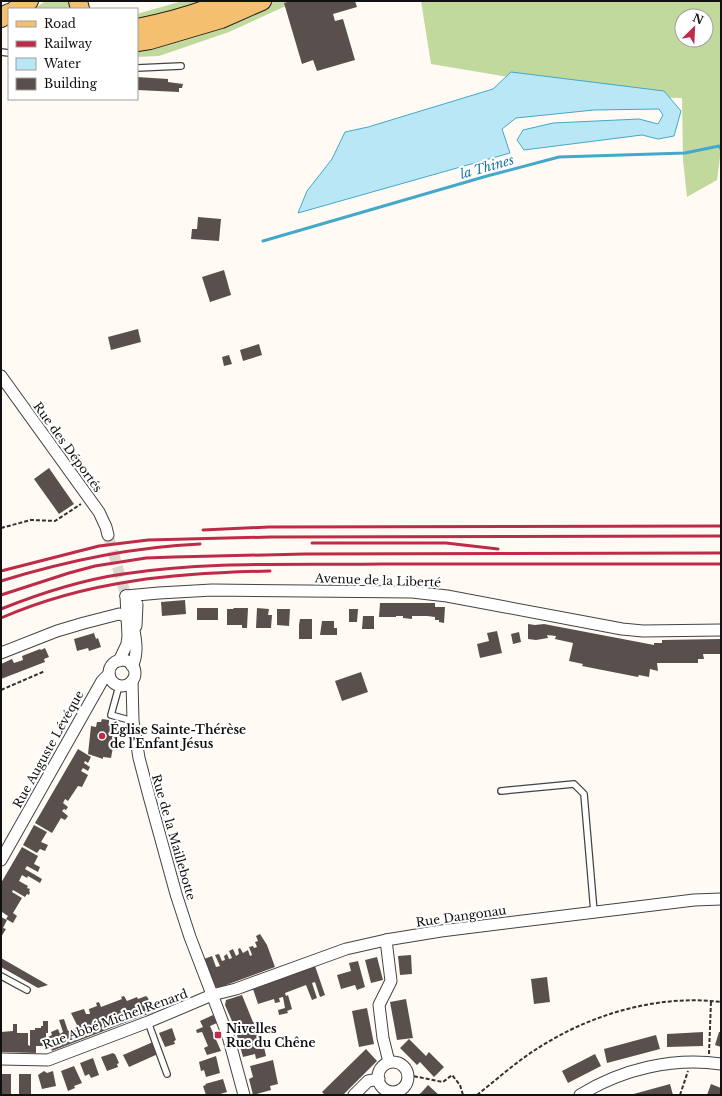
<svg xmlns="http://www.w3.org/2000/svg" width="722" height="1096" font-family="'Libre Baskerville',serif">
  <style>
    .forest { fill: #c1d99d; fill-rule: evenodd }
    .water { fill: #bae7f5; stroke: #43a8c9 }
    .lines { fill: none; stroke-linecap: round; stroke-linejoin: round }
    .stream { stroke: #43a8c9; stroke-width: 3 }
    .building { fill: #59504d }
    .street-tunnel { stroke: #dbd8d2; stroke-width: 11; stroke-dasharray: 11 5.5; stroke-linecap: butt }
    .lane-casing { stroke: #434343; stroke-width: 8 }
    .street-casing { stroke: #434343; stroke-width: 13 }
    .primary-casing { stroke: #212121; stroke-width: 20 }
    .path { stroke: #323232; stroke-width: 2; stroke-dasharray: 4 2; stroke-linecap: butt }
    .lane { stroke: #fff; stroke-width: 5.5 }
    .street { stroke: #fff; stroke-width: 11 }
    .primary { stroke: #f4bf6f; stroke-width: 18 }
    .rail { stroke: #bd2b48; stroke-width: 3 }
    .poi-dot { fill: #bd2b48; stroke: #fff; stroke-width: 1.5 }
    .labels { text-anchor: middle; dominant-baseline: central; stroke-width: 4; stroke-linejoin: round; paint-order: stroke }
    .street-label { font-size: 12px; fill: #101010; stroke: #fff }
    .poi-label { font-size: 12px; font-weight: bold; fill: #101010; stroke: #fff; text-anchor: start }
    .water-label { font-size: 13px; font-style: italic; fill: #1c7a9f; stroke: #fff }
  </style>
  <rect width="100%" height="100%" fill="#fffbf4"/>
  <g class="forest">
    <path d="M46,1H73V9H33Z"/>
    <path d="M182,1H297L229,32L159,56L137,57V14Z"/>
    <path d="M421,1H721V149L717,180L687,197L683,160L682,98L639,97L568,87L431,64ZM682,16H706V40H682Z"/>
  </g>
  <path class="water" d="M511,72L664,91L681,111L674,136L658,139L642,135L524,150L517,140L523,130L553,123L639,119L658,124L663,115L659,109L594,110L516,118L502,129L510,153L298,213L307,191L332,159L345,132L368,127L493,89Z"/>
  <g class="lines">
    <path class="stream" d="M263,241L487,176L559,157L685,153L719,146L721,149"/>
  </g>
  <g class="building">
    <path d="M291,1H355L357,7L333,14L335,21L343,19L355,60L317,71L313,60L302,64L284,3Z"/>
    <path d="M137,77L168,79V82L183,84L182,88H179V92L137,90Z"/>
    <path d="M198,217L221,219L219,241L191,239L192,229H197Z"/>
    <path d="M224,270L231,295L210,302L202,277Z"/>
    <path d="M138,329L141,342L111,350L108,337Z"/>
    <path d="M259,344L262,355L243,361L240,350Z"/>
    <path d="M229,355L232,364L224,366L222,357Z"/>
    <path d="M49,468L74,504L59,514L34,479Z"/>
    <path d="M185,600L186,614L162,616L161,602Z"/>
    <path d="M380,603H435V607H445L444,623L439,622V620H435V617L427,616H412V619L403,618V616H396V617H379Z"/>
    <rect x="197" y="608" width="21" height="12"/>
    <path d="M234,608H248L247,628H242V625H227V609H233Z"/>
    <path d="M257,608L269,609L268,615H272L271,628H256Z"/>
    <path d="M277,609H290L289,626L277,625Z"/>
    <path d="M349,609H358L357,622H349Z"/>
    <path d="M363,616H374V629H362Z"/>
    <path d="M300,619H312V639H299V625Z"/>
    <path d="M322,621H334V628H337V635H320Z"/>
    <path d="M528,624L535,625L544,624L654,645V643H662V640L721,639V654H703L704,659H698V663H657L658,671L650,669L649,677L639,675L638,677L582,666L583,664L569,661L573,643L555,639L556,636L547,635L548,638L536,640L528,639Z"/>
    <path d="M497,631L502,653L480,658L477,644L489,641L487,633Z"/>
    <path d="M519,632L521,642L513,644L511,634Z"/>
    <path d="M94,633L96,639L98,638L101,647L89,651L88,648L77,651L74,639Z"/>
    <path d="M45,648L49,657L44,659L45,662L1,679V664L12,659L14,663L23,660L22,656L40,649L41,650Z"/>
    <path d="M361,672L368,692L342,701L335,681Z"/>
    <path d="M102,719L109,720V724H113L112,730L116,731L111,758L103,757V759L88,754L91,726L96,727L97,722H101Z"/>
    <path d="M78,749L91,757L88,763L85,761L84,763L90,767L88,771L83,768L81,771L88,775L82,787L78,786L68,801L65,799L63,803L68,807L66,810L64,809L62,811L68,816L65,820L61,818L52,833L35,823Z"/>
    <path d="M34,825L47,832L41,842L48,845L45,851L40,849L37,853L23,845Z"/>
    <path d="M22,847L38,856L34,864L40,867L38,872L27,866L25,869L42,879L40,883L28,876L27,878L22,875L19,881L28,886L27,888L30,889L29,891L30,892L29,895L27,894L25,897L13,890L12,892L22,898L13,913L17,916L13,923L6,919L8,916L2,912L1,915V883Z"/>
    <path d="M1,917L7,920L3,928L6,929L1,937Z"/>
    <path d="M260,934L267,945L275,967L218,988L215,986L204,959L212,956L216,967L220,966L215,955L219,954L222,961L225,960L224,956L227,954L229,959L232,958L229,951L233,949L236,956L239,954L238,949L240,948L243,953L248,950L250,956L252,955L249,947L253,946L254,948L257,947L255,942L258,941L256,936Z"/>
    <path d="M411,955L412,974L400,975L398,956Z"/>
    <path d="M377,957L383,980L371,983L365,960Z"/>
    <path d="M1,958L48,985L38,988L1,967Z"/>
    <path d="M358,961L365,987L357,990L355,985L341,989L337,975L351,971L349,963Z"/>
    <path d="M315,966L325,995L320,997L315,982L312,983L317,998L312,1000L306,985L285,993L286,996L288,995L292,1009L287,1011L288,1013L279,1015L278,1010L285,1008L283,997L279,998L280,1002L275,1003L274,999L258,1004L253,989Z"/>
    <path d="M547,977L550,1002L534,1004L531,979Z"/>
    <path d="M242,995L253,1022L260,1021L261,1025L255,1027L256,1030L260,1029L266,1056L256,1059L255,1054L243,1057L235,1028L225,1005L226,1000Z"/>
    <path d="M124,996L127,1001L137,997L138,999L146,996L148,998L153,1012L52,1051L49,1043L50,1042L48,1037L52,1035L51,1032L58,1029L60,1034L63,1032L59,1020L64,1019L68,1031L78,1027L71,1013L84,1009L86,1014H90L89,1009L97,1006L96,1003L99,1002L101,1007L122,999L121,997Z"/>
    <path d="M406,999L413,1038L397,1040L390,1002Z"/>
    <path d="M367,1008L374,1044L359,1047L352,1011Z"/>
    <path d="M213,1015L217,1023L210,1026L221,1051L207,1055L204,1048L208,1046L202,1032L197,1033L196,1030L203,1027L200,1021Z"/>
    <path d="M43,1021H48V1033H46V1046H36V1053L1,1052V1032L13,1031V1024H17V1033H28V1045L30,1046V1030H35V1028H41V1026H43Z"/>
    <path d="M172,1028L176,1040L174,1041L175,1044L165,1047L159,1033Z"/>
    <path d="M703,1032V1046L667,1047V1034Z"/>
    <path d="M719,1032H721V1047L715,1045Z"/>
    <path d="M656,1035L660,1049L607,1063L604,1049Z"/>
    <path d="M409,1039L426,1056L429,1052L444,1067L434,1077L420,1062L417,1065L400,1048Z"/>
    <path d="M153,1042L158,1054L129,1067L123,1055Z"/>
    <path d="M366,1049L377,1061L343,1095H325L322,1092Z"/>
    <path d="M113,1053L114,1054H115L119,1063L117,1064L118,1067L107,1071L101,1057Z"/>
    <path d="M595,1054L601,1066L568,1083L562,1071Z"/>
    <path d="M216,1056L220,1073L206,1077L204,1070L201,1071L199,1062Z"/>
    <path d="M93,1058L99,1075L91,1078L89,1074L85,1076L80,1063Z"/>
    <path d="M273,1060L278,1084L270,1086L271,1090L253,1095L249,1079L253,1077L250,1066Z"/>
    <path d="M74,1066L82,1083L74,1086L75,1088L68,1091L61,1071Z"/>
    <path d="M44,1071L47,1073L53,1071L56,1086L42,1089L38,1075Z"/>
    <rect x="1" y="1074" width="10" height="21"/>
    <rect x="19" y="1074" width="12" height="21"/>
    <path d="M223,1079L227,1092L217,1095H206L203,1086L206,1085L205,1084Z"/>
    <path d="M670,1084L673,1095H630Z"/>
    <path d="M711,1084L721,1088V1095H707Z"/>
    <path d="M428,1085L439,1095H417L421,1093Z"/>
  </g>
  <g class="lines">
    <path class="street-tunnel" d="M108,535L126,596"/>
    <defs>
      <g id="lane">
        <path d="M1,52L9,53"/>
        <path d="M137,68L181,66"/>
        <path d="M119,686L111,715L133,721"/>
        <path d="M501,791L574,784L584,794L594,912"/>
        <path d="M1,976L27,990"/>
        <path d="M148,1022L167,1074"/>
      </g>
      <g id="street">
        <path d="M1,376L99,512L106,527L108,535"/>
        <path d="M126,596L159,593L212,590L412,592L447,596L622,629L643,631L721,630"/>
        <path d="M126,596L137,604L136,626"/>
        <path d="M1,653L57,631L84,623L119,614L132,618C134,633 140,652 132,666"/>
        <circle cx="122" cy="673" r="13"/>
        <path d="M119,661L127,644L128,636L126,596"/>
        <path d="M132,681L133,721L139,758L149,796L176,894L190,937L228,1036L244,1095"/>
        <path d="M1,860L102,681L109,674"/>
        <path d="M386,940L391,981L379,1005L383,1038L389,1062"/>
        <path d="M1,1059L48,1060L148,1022L212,995L236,989L346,949L386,940L441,931L694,900L721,899"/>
        <circle cx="393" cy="1077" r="15"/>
        <path d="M354,1095L368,1081L379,1079"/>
        <path d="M580,1095C622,1069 673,1057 721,1064"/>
      </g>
      <g id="primary">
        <path d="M78,1L80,9"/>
        <path d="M16,9L29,1"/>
        <path d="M1,18L9,13"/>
        <path d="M137,28C168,22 199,13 228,1"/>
        <path d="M137,42L150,40L221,19L262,1"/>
      </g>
    </defs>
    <use href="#lane" class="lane-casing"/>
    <use href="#street" class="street-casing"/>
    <use href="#primary" class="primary-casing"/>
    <g class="path">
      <path d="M1,528L31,520L55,521L81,504"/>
      <path d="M1,690L45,671"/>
      <path d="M709,1054L711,1001"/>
      <path d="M408,1075L443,1082L452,1075L460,1085L463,1095"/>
      <path d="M477,1095C496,1080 515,1063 535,1050C588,1015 657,994 721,1002"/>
      <path d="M680,1095L688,1071"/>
    </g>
    <use href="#lane" class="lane"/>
    <use href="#street" class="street"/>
    <use href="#primary" class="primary"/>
    <g class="rail">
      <path d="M203,530L269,527L721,526"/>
      <path d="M312,543H446L498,549"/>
      <path d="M1,571L99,546L148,540L271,537L721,536"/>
      <path d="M1,581C66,561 133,547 200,544"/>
      <path d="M1,595L69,573L95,566L146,558L174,557L305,554L721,553"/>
      <path d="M1,609C41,593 81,580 123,574C208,561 296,565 382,564C495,564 608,564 721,564"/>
      <path d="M1,618C88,580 177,573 270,571"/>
    </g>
  </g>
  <g class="poi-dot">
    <circle cx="102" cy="736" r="4"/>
    <rect x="214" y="1031" width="8" height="8" rx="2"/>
  </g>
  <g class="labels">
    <g class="street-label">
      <text transform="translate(68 447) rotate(54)">Rue des Déportés</text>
      <text transform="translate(378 580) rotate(2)">Avenue de la Liberté</text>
      <text transform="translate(48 749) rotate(-61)">Rue Auguste Lévéque</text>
      <text transform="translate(174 837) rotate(74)">Rue de la Maillebotte</text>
      <text transform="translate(461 916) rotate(-8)">Rue Dangonau</text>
      <text transform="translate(115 1019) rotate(-20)">Rue Abbé Michel Renard</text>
    </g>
    <g class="poi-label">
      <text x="110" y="729">Église Sainte-Thérèse<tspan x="110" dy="14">de l'Enfant Jésus</tspan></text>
      <text x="226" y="1028">Nivelles<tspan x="226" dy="14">Rue du Chêne</tspan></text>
    </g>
    <g class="water-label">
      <text transform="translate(487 167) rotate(-16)">la Thines</text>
    </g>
  </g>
  <rect width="722" height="1096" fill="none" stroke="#101010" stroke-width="4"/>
  <rect x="8" y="8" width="130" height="92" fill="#ffffff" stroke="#9f9f9f"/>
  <rect x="16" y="21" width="20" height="6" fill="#f4bf6f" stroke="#9f9f9f"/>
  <text x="44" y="28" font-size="12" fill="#101010">Road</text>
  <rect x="16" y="41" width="20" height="6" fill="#bd2b48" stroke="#9f9f9f"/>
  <text x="44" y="48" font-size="12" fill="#101010">Railway</text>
  <rect x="16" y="58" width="20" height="12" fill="#bae7f5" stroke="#9f9f9f"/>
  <text x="44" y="68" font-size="12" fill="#101010">Water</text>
  <rect x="16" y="78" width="20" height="12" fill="#59504d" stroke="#9f9f9f"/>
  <text x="44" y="88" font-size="12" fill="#101010">Building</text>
  <g transform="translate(694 28) rotate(24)"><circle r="19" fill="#ffffff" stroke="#9f9f9f"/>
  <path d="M0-3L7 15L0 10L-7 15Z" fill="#bd2b48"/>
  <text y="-6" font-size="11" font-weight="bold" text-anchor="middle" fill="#101010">N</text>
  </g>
</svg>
